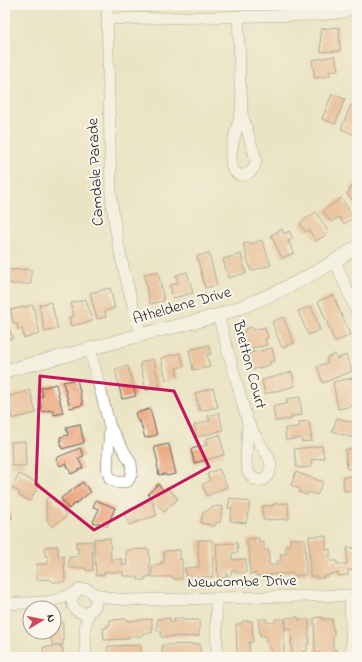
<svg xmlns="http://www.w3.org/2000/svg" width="362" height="662" font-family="'Indie Flower',sans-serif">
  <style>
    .building { fill: url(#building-back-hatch) }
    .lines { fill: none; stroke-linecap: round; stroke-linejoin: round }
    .minor-casing { stroke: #646257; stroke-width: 12 }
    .tertiary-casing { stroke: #646257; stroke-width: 14 }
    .minor { stroke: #fff; stroke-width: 11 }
    .tertiary { stroke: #fff; stroke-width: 13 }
    .marked { fill: none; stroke: #c2185b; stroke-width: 3; stroke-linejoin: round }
    .labels { text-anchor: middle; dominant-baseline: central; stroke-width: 4; stroke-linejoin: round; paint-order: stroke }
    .street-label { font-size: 16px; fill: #1c1c1c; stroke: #fbf7ec }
  </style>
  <defs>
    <pattern id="building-back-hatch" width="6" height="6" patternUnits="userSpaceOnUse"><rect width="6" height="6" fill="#efa47a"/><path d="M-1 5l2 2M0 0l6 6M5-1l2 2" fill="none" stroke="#cc8d69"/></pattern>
  </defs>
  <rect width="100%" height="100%" fill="#fbf7ec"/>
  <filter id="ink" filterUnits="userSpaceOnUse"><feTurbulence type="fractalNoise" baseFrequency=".025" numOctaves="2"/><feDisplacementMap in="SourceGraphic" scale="8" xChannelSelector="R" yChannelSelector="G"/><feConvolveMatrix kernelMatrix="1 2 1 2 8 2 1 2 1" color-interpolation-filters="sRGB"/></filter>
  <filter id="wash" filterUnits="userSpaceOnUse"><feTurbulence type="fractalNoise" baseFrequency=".012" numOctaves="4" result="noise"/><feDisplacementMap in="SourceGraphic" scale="16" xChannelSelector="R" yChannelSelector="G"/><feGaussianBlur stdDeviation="0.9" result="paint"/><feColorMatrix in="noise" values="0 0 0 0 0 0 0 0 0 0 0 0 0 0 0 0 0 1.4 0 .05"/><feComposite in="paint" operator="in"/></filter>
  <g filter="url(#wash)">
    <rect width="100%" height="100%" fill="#ebe4c4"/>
    <g id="blocks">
      <g class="building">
        <path d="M339,27L340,51L321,52L320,29Z"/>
        <path d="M335,56L338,70L329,71L330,76L315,78L312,60Z"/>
        <path d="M332,94L345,99L335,124L322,119Z"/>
        <path d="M351,105L357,108V136L341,129Z"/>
        <path d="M357,183V204L356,205L347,194L350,191L349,189Z"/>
        <path d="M341,198L354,217L344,224L339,217L331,222L323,211Z"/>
        <path d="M316,212L329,233L316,241L309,230L305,232L300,223Z"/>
        <path d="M282,229L284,234L289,231L293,239L288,241L294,253L282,258L271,235Z"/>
        <path d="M262,240L271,265L251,271L243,244L251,242V244Z"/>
        <path d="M209,253L217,285L205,288L197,256Z"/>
        <path d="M241,254L246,273L228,278L223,259Z"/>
        <path d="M31,269V284H11V283H5V270Z"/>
        <path d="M158,271L164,301L150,304L144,274Z"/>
        <path d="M187,272L193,293L173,298L170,285L178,283L176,275Z"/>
        <path d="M110,288L115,308L105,311L106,317L97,319L90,293Z"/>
        <path d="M333,295L350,335L335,342L318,301Z"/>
        <path d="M86,299L92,321L71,326L69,317L74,316L71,303Z"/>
        <path d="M51,302L58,329L45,332L39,305Z"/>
        <path d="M33,305L40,334L24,338L22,329L18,330L17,324H14L10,310Z"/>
        <path d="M311,306L320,330L308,335L298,311Z"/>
        <path d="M283,317L294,343L282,348L272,322Z"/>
        <path d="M5,319L13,338L5,341Z"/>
        <path d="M252,327L253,330L265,327L268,338L265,339L267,345L252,348L253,352L245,354L240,333L245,332V329Z"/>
        <path d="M209,345L211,354L207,355L210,367L193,370L189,350Z"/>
        <path d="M272,348L275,361L269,362L270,365L252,370L251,365L249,366L247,354Z"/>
        <path d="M180,353L184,366L176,368L178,377L166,380L161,358Z"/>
        <path d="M335,354L337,359L346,355L352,371L323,383L317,367L328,362L326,358Z"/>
        <path d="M153,359L160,387L146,390L140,363Z"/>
        <path d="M128,366L136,396L122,399L115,369Z"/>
        <path d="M292,372L295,386L265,394L262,380Z"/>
        <path d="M352,378L357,405L338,409L333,382Z"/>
        <path d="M77,379L83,405L70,408L63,382Z"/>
        <path d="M56,384L63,413L54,415L53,410L42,412L39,397L43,396L41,388Z"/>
        <path d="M213,388L218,407L200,411L195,393Z"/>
        <path d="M30,390L36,413L12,419L7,397Z"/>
        <path d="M300,397L302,415L291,416L292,419L275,421L273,406L287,404L286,399Z"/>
        <path d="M150,409L157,435L145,438L140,421L138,422L135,413Z"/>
        <path d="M219,413L223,430L197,437L194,425L210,421L208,416Z"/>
        <path d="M337,418L357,424V439L332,431Z"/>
        <path d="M309,421L312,441L302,442L301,438L286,440L285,428L300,427L299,422Z"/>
        <path d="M80,424L84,443L62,449L60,437L68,435L66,427Z"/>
        <path d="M220,435L224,455L194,463L191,449L207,445L205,439Z"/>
        <path d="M25,441L26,466H12L11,442Z"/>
        <path d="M169,444L176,474L166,476L165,474L159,475L157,464L158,463L154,447Z"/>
        <path d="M322,446L324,458L311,460V467L297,468L294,449Z"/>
        <path d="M80,448L84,456L78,458L83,468L71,474L66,463L60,466L56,458Z"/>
        <path d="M357,448V468L347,469L345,450Z"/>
        <path d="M219,469L227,487L207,496L202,485L210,481L207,474Z"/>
        <path d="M296,472L323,482L317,495L308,492L307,495L299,492L300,489L291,485Z"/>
        <path d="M19,474L39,484L30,501L18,495L20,492L12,488Z"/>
        <path d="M357,476V491H344L343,477Z"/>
        <path d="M83,482L91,492L68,509L61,498Z"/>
        <path d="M158,484L165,492L168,488L178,499L164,512L148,494Z"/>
        <path d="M46,498H54V502L60,506L67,516L52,527L47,520Z"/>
        <path d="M230,498L250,502L246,523L230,521L232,508H228Z"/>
        <path d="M96,500L115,508L107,527L98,522L97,524L93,522L99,509L93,507Z"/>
        <path d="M151,500L157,515L129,525L124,512L143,505L142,503Z"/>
        <path d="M8,502L12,519L5,520V503Z"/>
        <path d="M288,503L289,519L263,520L262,506H273V504Z"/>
        <path d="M216,506L223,507L220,523L216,522L215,526L201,523L203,513L213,507H215Z"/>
        <path d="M309,536H326V550L330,549V561H337V564H347V548H355V546H357V570H348V575L338,576V573L329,574V576H323L324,578H316V576H310Z"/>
        <path d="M110,538L111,560L122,559V565H127L126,550L149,549L150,577H145V580H138V577H134L133,576H123V572H104V575H96L94,539Z"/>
        <path d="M259,538V542H264V550H269V565H277V561H281L280,554H286V545H290V539H305L306,575L294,576V573L256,576V573L250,574L249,547H247V539Z"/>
        <path d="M198,540H212L213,577H196V579H186L185,568L199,567Z"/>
        <path d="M92,541L93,570L86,571V568H69V557H78V548L76,549V542Z"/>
        <path d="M237,543L238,553H232V560L246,559V573H235V570L231,571L232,572L229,576L226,574V578H218L216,544Z"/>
        <path d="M58,546V556H64L65,582H56V581L54,583L50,579L37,580V564H48V556H45L44,547Z"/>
        <path d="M180,550V560L182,559V579H173V577H152V566L161,565V562H164V551Z"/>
        <path d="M298,617V620H309V644H307V651H303L304,655H292L291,629L286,630V618Z"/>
        <path d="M322,617V619H332L333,630L334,629V636H333V650H336V657H321V653H315L314,618Z"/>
        <path d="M170,618V622H174V618H183V620H199V636L161,637V631H157V619Z"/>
        <path d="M54,619H60V622H63V645H52L51,637H35V632H54Z"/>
        <path d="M127,619V621L152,619V633H143V636H128V639L104,640L103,628H107V625H110V620Z"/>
        <path d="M258,619H266L267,622L274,623H275V619H285V630H284V654H272V649H270L269,641H266V636H260Z"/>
        <path d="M242,621H252L253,642H249L250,657H239V653H237L236,624H242Z"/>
        <path d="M200,644V653H198V657H162V645Z"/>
        <path d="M141,645V654H135V657H107L108,646Z"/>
        <path d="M62,646L61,648H63L62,657H34V655H44L43,647Z"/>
      </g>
    </g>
  </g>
  <g filter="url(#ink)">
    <use href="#blocks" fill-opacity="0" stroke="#646257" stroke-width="1"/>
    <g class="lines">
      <defs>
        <g id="minor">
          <path d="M107,5L111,193C115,241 128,288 141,335"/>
          <path d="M238,17C239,38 240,60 240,82C241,91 243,103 241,112C238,126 224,162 235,172C245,180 255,171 256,160L241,110"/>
          <path d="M108,19L320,15L344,12L357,7"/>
          <path d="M335,261L357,313"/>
          <path d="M218,315L248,423L270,460C272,469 270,474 263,480L254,479L248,472L246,462L248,423"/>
          <path d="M90,350L110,427L131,463L132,473L128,481L118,483L110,479L107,469L110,427"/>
          <circle cx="84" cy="601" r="12"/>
          <path d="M93,593L109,598L128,600L357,595"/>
          <path d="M350,595L352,657"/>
          <path d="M216,598L217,657"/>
          <path d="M5,604L46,602L59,599L74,593"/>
          <path d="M86,657L85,628L89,612"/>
        </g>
        <path id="tertiary" d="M5,371C50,360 95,348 140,335C166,328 193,323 219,315C267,299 315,275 357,247"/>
      </defs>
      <use href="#minor" class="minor-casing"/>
      <use href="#tertiary" class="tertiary-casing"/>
      <use href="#minor" class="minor"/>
      <use href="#tertiary" class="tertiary"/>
    </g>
  </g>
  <path d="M0 0H362V662H0ZM40,376L174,391L209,467L94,530L36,484Z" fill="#ebe4c4" fill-opacity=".55" fill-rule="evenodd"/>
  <path class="marked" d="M40,376L174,391L209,467L94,530L36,484Z"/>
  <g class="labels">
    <g class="street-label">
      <text transform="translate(96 172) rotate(-93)">Camdale Parade</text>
      <text transform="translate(182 306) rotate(-16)">Atheldene Drive</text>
      <text transform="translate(249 365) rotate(75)">Bretton Court</text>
      <text transform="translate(242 582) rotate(-1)">Newcombe Drive</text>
    </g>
  </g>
  <rect width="362" height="662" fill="none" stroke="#fbf7ec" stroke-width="20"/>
  <g transform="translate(42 620) rotate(80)"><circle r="19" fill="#fbf7ec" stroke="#a29f99"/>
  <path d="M0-3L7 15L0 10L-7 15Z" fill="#d1495b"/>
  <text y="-6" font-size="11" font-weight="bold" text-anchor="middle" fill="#1c1c1c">N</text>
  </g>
</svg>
